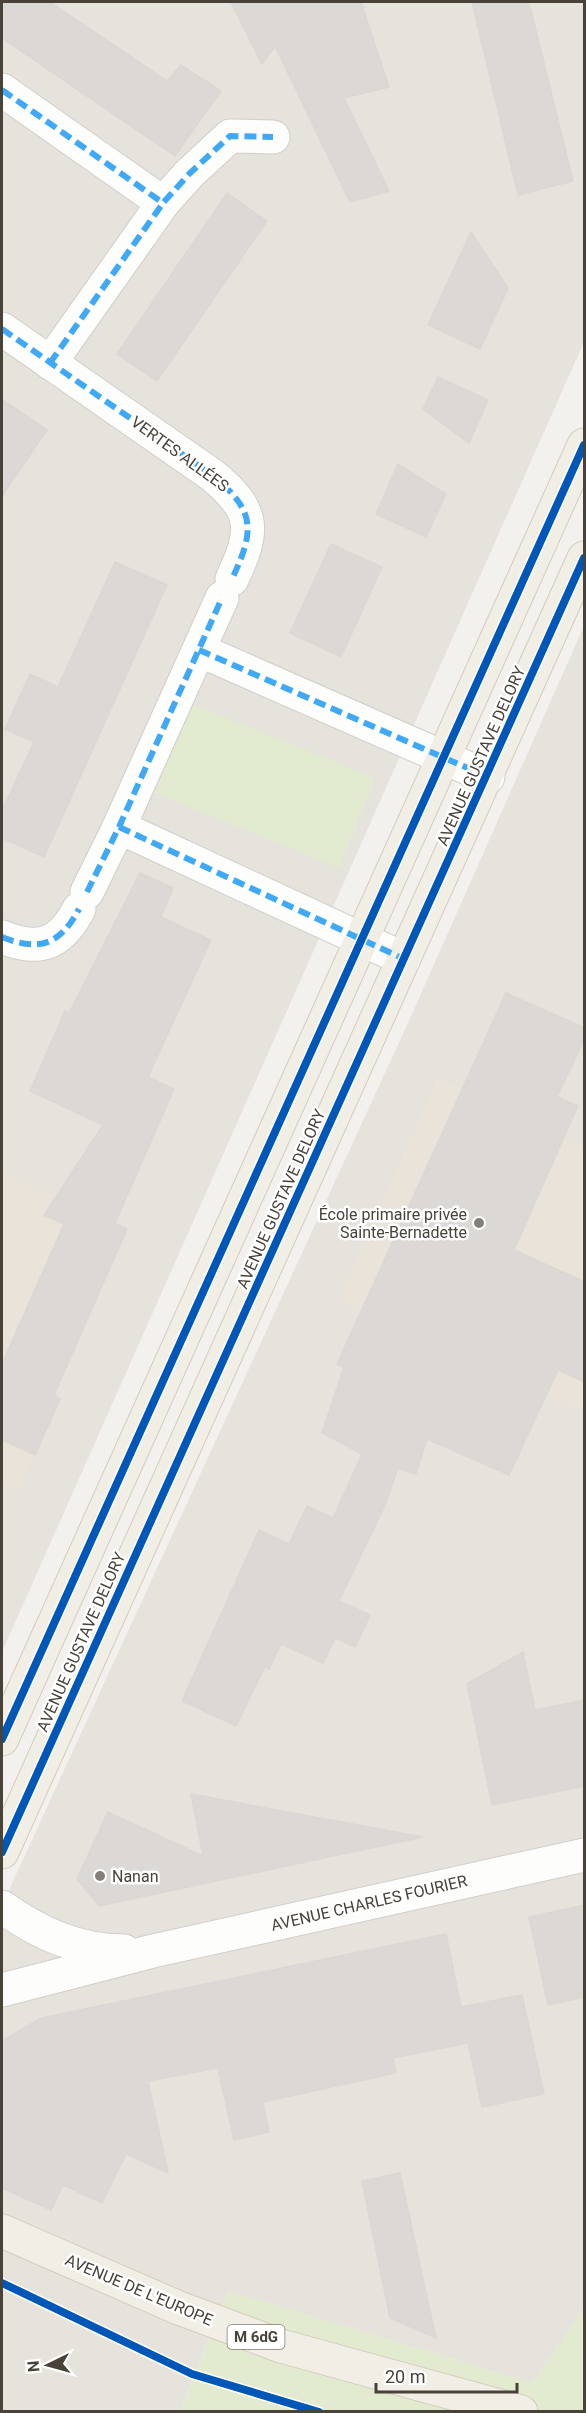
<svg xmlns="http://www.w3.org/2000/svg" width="586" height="2413" font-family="Roboto,sans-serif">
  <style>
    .residential { fill: #e6e2dc }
    .education { fill: #e9e3da }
    .green { fill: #e2ebd0 }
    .building { fill: #dbd8d5; stroke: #dbd8d4; stroke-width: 1.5 }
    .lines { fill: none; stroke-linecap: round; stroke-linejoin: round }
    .street-casing { stroke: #d1cecb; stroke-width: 35 }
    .primary-casing { stroke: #d4cbbc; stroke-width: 35 }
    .street { stroke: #fdfdfc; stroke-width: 33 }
    .primary { stroke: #f1eee6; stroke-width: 33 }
    .quiet { stroke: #3fa9f5; stroke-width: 6; stroke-dasharray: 12 6; stroke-linecap: butt }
    .cycleway-casing { stroke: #fff; stroke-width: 11 }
    .cycleway { stroke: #0057b8; stroke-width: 8 }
    .poi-dot { fill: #847f78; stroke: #fff; stroke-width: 2 }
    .labels { text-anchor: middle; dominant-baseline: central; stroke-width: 5; stroke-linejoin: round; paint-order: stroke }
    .shield { fill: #fff; stroke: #807b74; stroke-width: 1.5 }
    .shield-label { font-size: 15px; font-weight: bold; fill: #494239 }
    .street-label { font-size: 16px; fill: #494239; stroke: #fff }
    .poi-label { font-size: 16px; fill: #494239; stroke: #fff; text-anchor: end }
  </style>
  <rect width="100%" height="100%" fill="#f3f1ee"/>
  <g class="residential">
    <path d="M2,2H584V342L2,1652Z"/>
    <path d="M584,626V2309L532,2383L228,2291L180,2411L2,2412V1905L408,1023Z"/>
  </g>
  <g class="education">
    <path d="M438,1077L584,1146V1412L360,1312L338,1300Z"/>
    <path d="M2,1172L127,1229L54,1395L60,1399L19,1491L2,1483Z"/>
  </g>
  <g class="green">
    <path d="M192,704L375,778L339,868L155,793Z"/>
    <path d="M228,2291L532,2383L584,2309V2411L180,2412Z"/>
  </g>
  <g class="building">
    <path d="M2,2H50L167,81L181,65L221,91L175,156L2,38Z"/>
    <path d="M231,2H361L389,87L344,98L389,191L350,202L275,46L262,64Z"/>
    <path d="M472,2H529L573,181L518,195Z"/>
    <path d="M227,193L267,221L157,381L117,354Z"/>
    <path d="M471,232L508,288L480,349L428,325Z"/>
    <path d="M438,377L488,400L469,443L423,409Z"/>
    <path d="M2,399L47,430L2,496Z"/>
    <path d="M398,464L446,494L426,537L376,514Z"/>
    <path d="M331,544L382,567L341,657L290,633Z"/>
    <path d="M115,562L167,585L44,857L2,838V811L34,742L5,729L30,674L58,687Z"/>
    <path d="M140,873L173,888L161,917L211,940L148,1077L174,1089L115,1223L127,1229L54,1395L60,1399L35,1455L2,1440V1364L64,1224L44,1215L103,1125L30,1091L65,1011L69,1013Z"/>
    <path d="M506,993L585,1028V1038L557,1097L578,1106L514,1250L585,1282V1382L558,1370L509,1475L427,1439L416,1474L398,1468L385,1505L339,1601L370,1615L355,1647L335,1638L323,1663L281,1644L269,1669L265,1666L236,1726L182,1701L259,1530L289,1544L307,1506L333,1518L362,1454L322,1433L344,1367L337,1364Z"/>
    <path d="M523,1652L535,1710L585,1700V1786L492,1805L467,1684Z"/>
    <path d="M191,1794L423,1837L99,1906L77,1879L108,1812L203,1856Z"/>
    <path d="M585,1905V1997L548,2005L529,1917Z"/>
    <path d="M446,1934L461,2007L522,1995L544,2094L482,2107L468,2043L393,2058L396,2073L263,2102L269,2132L234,2140L218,2068L148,2081L168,2173L126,2154L102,2203L63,2185L51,2210L2,2188V2041L41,2018Z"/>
    <path d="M400,2173L427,2297L436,2338L390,2318L362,2181Z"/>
  </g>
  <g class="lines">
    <defs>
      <g id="street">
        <path d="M2,90L163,203L189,174L230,136L273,137"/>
        <path d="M2,329L212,475C256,511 255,530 232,579"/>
        <path d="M50,363L163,203"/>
        <path d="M199,650L488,777"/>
        <path d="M119,827L404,959"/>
        <path d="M87,892L119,827L222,598"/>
        <path d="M2,937C39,952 60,945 79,909"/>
        <path d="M2,1907C39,1933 77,1951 124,1951"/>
        <path d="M2,1990L153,1951L584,1855"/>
      </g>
      <g id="primary">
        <path d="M2,1739L584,445"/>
        <path d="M2,1852L584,558"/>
        <path d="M2,2231L179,2308L281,2346L521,2412"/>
      </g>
    </defs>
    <use href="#street" class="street-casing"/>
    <use href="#primary" class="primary-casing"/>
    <use href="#street" class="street"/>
    <use href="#primary" class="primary"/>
    <g class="quiet">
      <path d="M2,90L163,203L189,174L230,136L273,137"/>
      <path d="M2,329L212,475C256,511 255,530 232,579"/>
      <path d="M50,363L163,203"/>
      <path d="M199,650L488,777"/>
      <path d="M119,827L404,959"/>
      <path d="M87,892L119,827L222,598"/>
      <path d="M2,937C39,952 60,945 79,909"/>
    </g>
    <defs>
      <g id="cycleway">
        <path d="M2,1739L584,445"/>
        <path d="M2,1852L584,558"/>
        <path d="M2,2283L192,2374L319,2412"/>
      </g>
    </defs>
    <use href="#cycleway" class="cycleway-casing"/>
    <use href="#cycleway" class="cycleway"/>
  </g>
  <g class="poi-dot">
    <circle cx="479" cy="1223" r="6"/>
    <circle cx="100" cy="1876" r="6"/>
  </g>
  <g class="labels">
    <rect class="shield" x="227.5" y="2325" width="57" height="24" rx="4.5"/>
    <g class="shield-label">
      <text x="256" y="2337">M 6dG</text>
    </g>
    <g class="street-label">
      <text transform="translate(180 454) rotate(36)">VERTES ALLÉES</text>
      <text transform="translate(481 756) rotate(-66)">AVENUE GUSTAVE DELORY</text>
      <text transform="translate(281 1199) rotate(-66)">AVENUE GUSTAVE DELORY</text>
      <text transform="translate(81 1642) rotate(-66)">AVENUE GUSTAVE DELORY</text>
      <text transform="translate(369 1903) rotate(-13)">AVENUE CHARLES FOURIER</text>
      <text transform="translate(139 2290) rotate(23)">AVENUE DE L'EUROPE</text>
    </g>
    <g class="poi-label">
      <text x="467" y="1214">École primaire privée<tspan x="467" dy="18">Sainte-Bernadette</tspan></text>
      <text x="112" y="1876" text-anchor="start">Nanan</text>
    </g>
  </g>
  <rect width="586" height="2413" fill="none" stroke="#494239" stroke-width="6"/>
  <g transform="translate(48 2365) rotate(265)" stroke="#ffffff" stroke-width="4.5" paint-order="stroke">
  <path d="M0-4.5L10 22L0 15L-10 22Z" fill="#494239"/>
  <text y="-9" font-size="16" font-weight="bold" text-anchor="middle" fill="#494239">N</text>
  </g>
  <path d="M376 2383v9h141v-9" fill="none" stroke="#494239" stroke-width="3"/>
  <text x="385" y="2383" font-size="18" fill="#494239" stroke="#ffffff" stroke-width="4.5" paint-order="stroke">20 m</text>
</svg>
